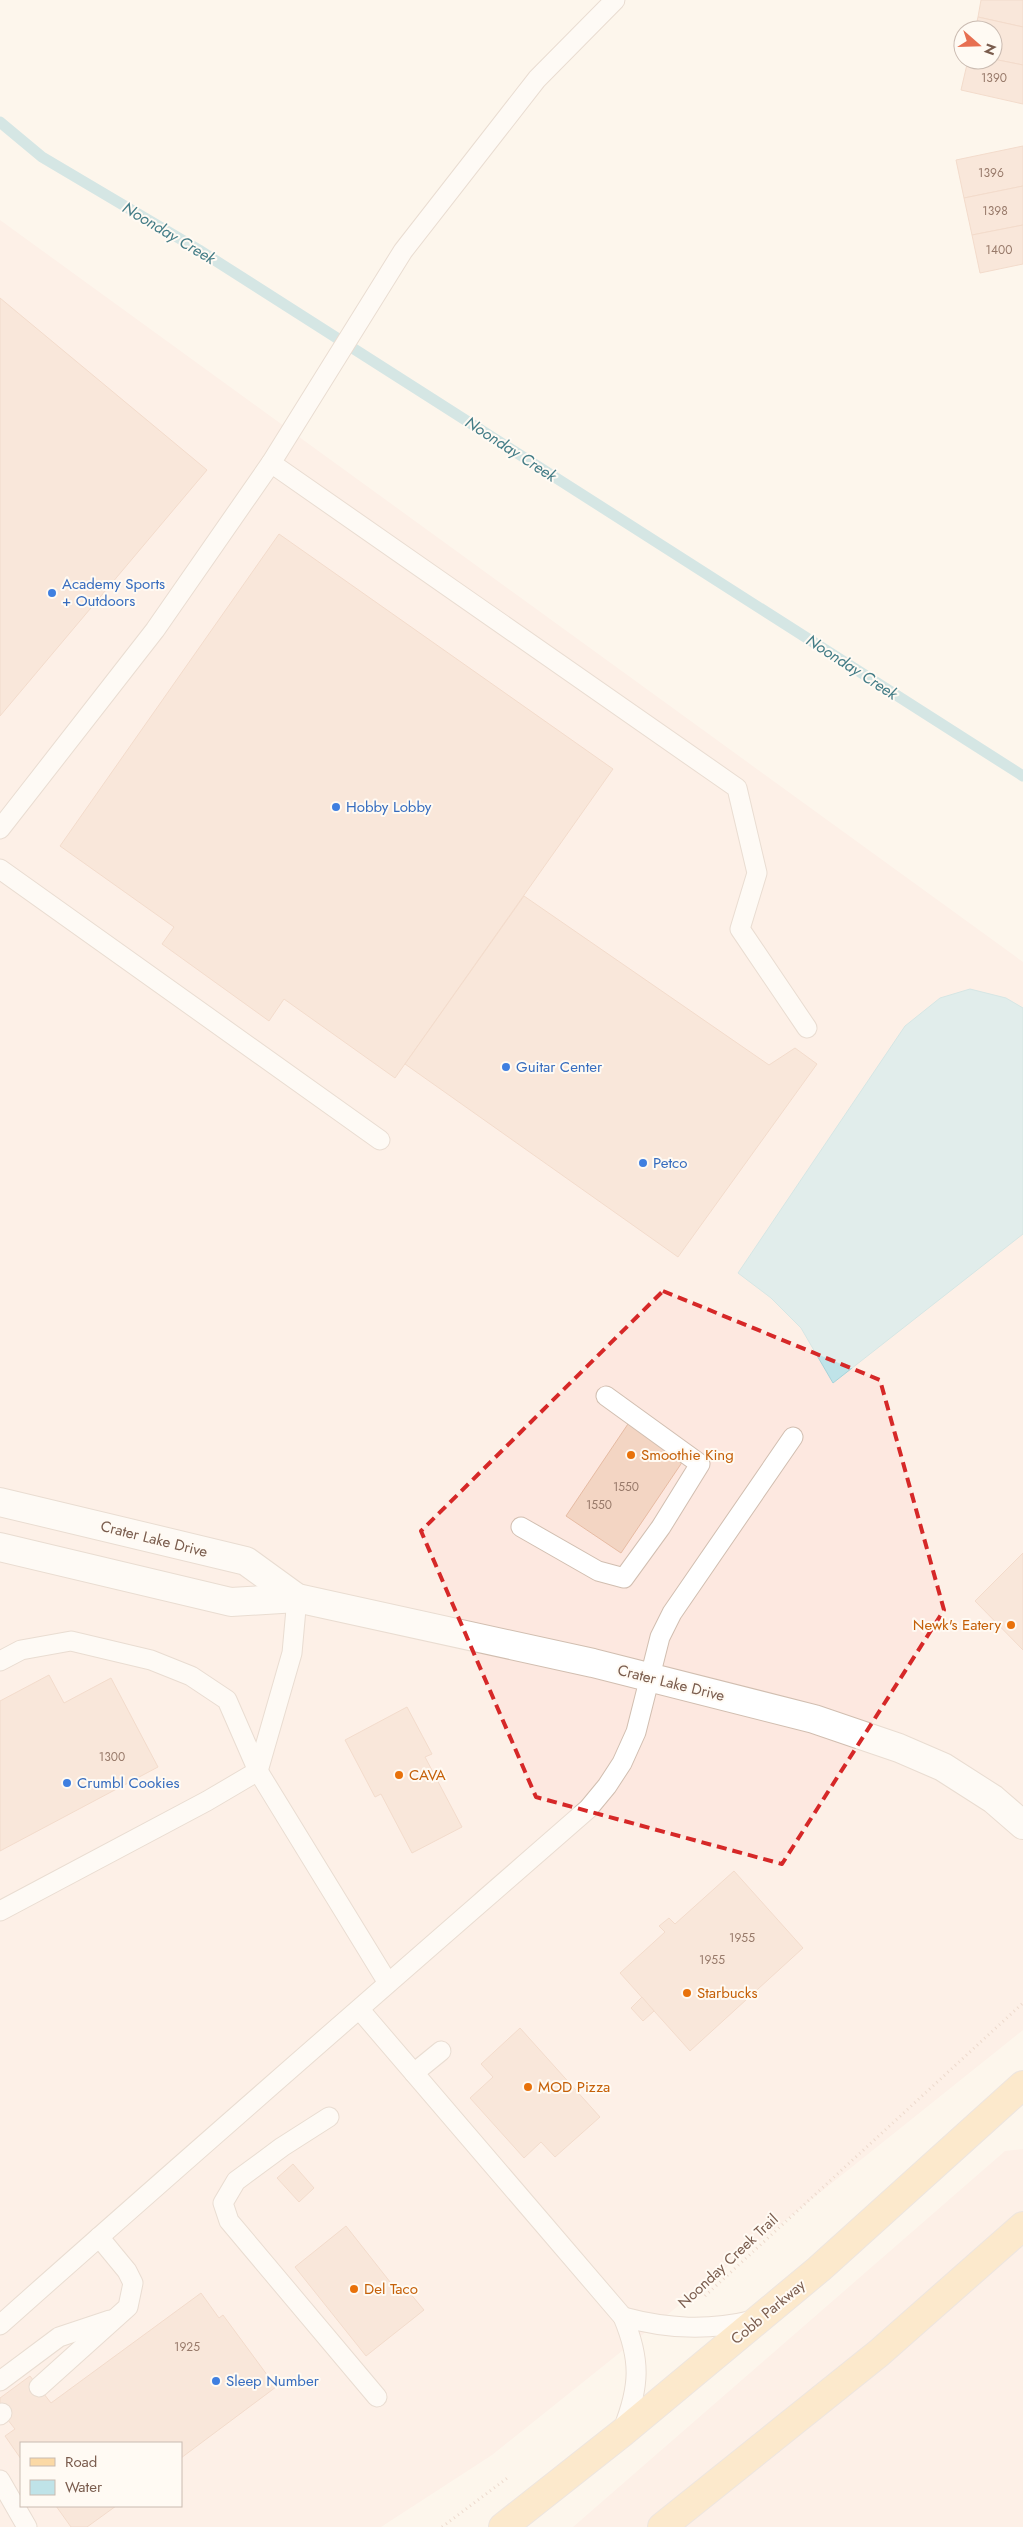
<svg xmlns="http://www.w3.org/2000/svg" width="1023" height="2527" font-family="Jost,sans-serif">
  <style>
    .commercial { fill: #fde8e0; fill-rule: evenodd }
    .water { fill: #bfe3e8; stroke: #a5d3da }
    .lines { fill: none; stroke-linecap: round; stroke-linejoin: round }
    .stream { stroke: #a5d3da; stroke-width: 11 }
    .building { fill: #f3d5c3; stroke: #e6bba3 }
    .lane-casing { stroke: #d1beb0; stroke-width: 21 }
    .street-casing { stroke: #d1beb0; stroke-width: 30 }
    .primary-casing { stroke: #dad1cd; stroke-width: 30 }
    .path { stroke: #d9b8a5; stroke-width: 3; stroke-dasharray: 1 4; stroke-linecap: butt }
    .lane { stroke: #fff; stroke-width: 19 }
    .street { stroke: #fff; stroke-width: 28 }
    .primary { stroke: #fbd9a5; stroke-width: 28 }
    .marked { fill: none; stroke: #d62828; stroke-width: 4; stroke-dasharray: 10 6; stroke-linejoin: round }
    .shop-dot { fill: #3f7fe0; stroke: #fffaf3; stroke-width: 2 }
    .food-dot { fill: #e8710a; stroke: #fffaf3; stroke-width: 2 }
    .labels { text-anchor: middle; dominant-baseline: central; stroke-width: 4; stroke-linejoin: round; paint-order: stroke }
    .number-label { font-size: 12px; fill: #987a6a }
    .shop-label { font-size: 15px; fill: #366cbe; stroke: #fffaf3; text-anchor: start }
    .food-label { font-size: 15px; fill: #c56008; stroke: #fffaf3; text-anchor: start }
    .street-label { font-size: 15px; fill: #7a5c4d; stroke: #fffaf3 }
    .water-label { font-size: 16px; font-style: italic; fill: #437c86; stroke: #fffaf3 }
  </style>
  <rect width="100%" height="100%" fill="#fdf6ec"/>
  <g class="commercial">
    <path d="M0,220L1023,962V2030L492,2455L381,2527H0ZM21,2443H181V2506H21Z"/>
    <path d="M1023,2149V2527H573L1005,2151Z"/>
  </g>
  <path class="water" d="M970,989L1006,998L1023,1008V1234L833,1383L801,1328L771,1298L738,1273L905,1026L940,998Z"/>
  <g class="lines">
    <path class="stream" d="M0,122L42,157L199,250L1023,776"/>
  </g>
  <g class="building">
    <path d="M981,0H1023V27L978,17Z"/>
    <path d="M978,17L1023,27V65L993,59V30H975Z"/>
    <path d="M993,59L1023,65V104L961,90L968,60Z"/>
    <path d="M1023,146V186L964,198L956,160Z"/>
    <path d="M1023,186V225L972,235L964,198Z"/>
    <path d="M1023,225V264L980,273L972,235Z"/>
    <path d="M0,298L207,470L0,716Z"/>
    <path d="M279,534L613,769L395,1078L284,999L269,1021L162,944L174,927L60,846Z"/>
    <path d="M524,896L769,1065L795,1048L817,1064L678,1257L405,1064Z"/>
    <path d="M630,1421L685,1458L621,1553L566,1516Z"/>
    <path d="M1023,1553V1650L975,1601Z"/>
    <path d="M49,1675L64,1703L111,1678L158,1767L0,1851V1701Z"/>
    <path d="M407,1707L432,1754L425,1757L462,1827L412,1853L381,1794L375,1797L345,1740Z"/>
    <path d="M734,1871L803,1948L690,2051L620,1973L665,1932L659,1926L669,1918L675,1924Z"/>
    <path d="M642,1997L654,2011L643,2021L631,2008Z"/>
    <path d="M520,2028L600,2117L555,2157L541,2142L524,2158L470,2098L493,2077L481,2064Z"/>
    <path d="M293,2164L314,2188L299,2202L277,2178Z"/>
    <path d="M346,2226L398,2292L404,2286L424,2310L366,2356L295,2267Z"/>
    <path d="M201,2293L219,2318L223,2315L276,2387L181,2458V2443H21V2459L5,2436L15,2429L0,2410V2398L30,2376L51,2403Z"/>
    <path d="M56,2506H116L87,2527H71Z"/>
  </g>
  <g class="lines">
    <defs>
      <g id="lane">
        <path d="M271,463L403,251L537,79L615,0"/>
        <path d="M0,829L155,630L271,463L737,788L757,873L740,929L807,1028"/>
        <path d="M0,869L380,1140"/>
        <path d="M521,1527L598,1571L624,1578L661,1527L700,1464L606,1396"/>
        <path d="M0,1661L21,1650L71,1641L151,1660L191,1676L227,1700L258,1771L388,1983"/>
        <path d="M0,1911L207,1801L258,1771L292,1653L297,1598"/>
        <path d="M360,2010L623,2317C641,2360 640,2386 623,2429"/>
        <path d="M414,2073L441,2051"/>
        <path d="M329,2117L282,2147L236,2181L223,2203L229,2221L377,2397"/>
        <path d="M623,2317C668,2329 708,2331 754,2320"/>
        <path d="M0,2325C195,2151 391,1981 588,1809L607,1786L622,1763L636,1732L660,1637L672,1613L793,1437"/>
        <path d="M0,2381L59,2337L110,2320"/>
        <path d="M39,2387L128,2307L133,2283L127,2271L99,2237"/>
        <path d="M0,2415L2,2413"/>
        <path d="M0,2480L27,2527"/>
      </g>
      <g id="street">
        <path d="M0,1502L246,1561L297,1598"/>
        <path d="M0,1547L231,1602L297,1598L593,1663L814,1719L899,1748L943,1767L993,1799L1023,1825"/>
      </g>
      <g id="primary">
        <path d="M503,2527L622,2433L819,2269L1023,2085"/>
        <path d="M662,2527L879,2353L1023,2226"/>
      </g>
    </defs>
    <use href="#lane" class="lane-casing"/>
    <use href="#street" class="street-casing"/>
    <use href="#primary" class="primary-casing"/>
    <g class="path">
      <path d="M705,2296L1023,2003"/>
      <path d="M442,2527L510,2476"/>
    </g>
    <use href="#lane" class="lane"/>
    <use href="#street" class="street"/>
    <use href="#primary" class="primary"/>
  </g>
  <path d="M0 0H1023V2527H0ZM663,1291L880,1380L944,1610L782,1864L536,1797L421,1531Z" fill="#fdf6ec" fill-opacity=".55" fill-rule="evenodd"/>
  <path class="marked" d="M663,1291L880,1380L944,1610L782,1864L536,1797L421,1531Z"/>
  <g class="shop-dot">
    <circle cx="52" cy="593" r="5"/>
    <circle cx="336" cy="807" r="5"/>
    <circle cx="506" cy="1067" r="5"/>
    <circle cx="643" cy="1163" r="5"/>
    <circle cx="67" cy="1783" r="5"/>
    <circle cx="216" cy="2381" r="5"/>
  </g>
  <g class="food-dot">
    <circle cx="631" cy="1455" r="5"/>
    <circle cx="1011" cy="1625" r="5"/>
    <circle cx="399" cy="1775" r="5"/>
    <circle cx="687" cy="1993" r="5"/>
    <circle cx="528" cy="2087" r="5"/>
    <circle cx="354" cy="2289" r="5"/>
  </g>
  <g class="labels">
    <g class="number-label">
      <text x="994" y="78">1390</text>
      <text x="991" y="173">1396</text>
      <text x="995" y="211">1398</text>
      <text x="999" y="250">1400</text>
      <text x="626" y="1487">1550</text>
      <text x="599" y="1505">1550</text>
      <text x="112" y="1757">1300</text>
      <text x="742" y="1938">1955</text>
      <text x="712" y="1960">1955</text>
      <text x="187" y="2347">1925</text>
    </g>
    <g class="shop-label">
      <text x="62" y="584">Academy Sports<tspan x="62" dy="17">+ Outdoors</tspan></text>
      <text x="346" y="807">Hobby Lobby</text>
      <text x="516" y="1067">Guitar Center</text>
      <text x="653" y="1163">Petco</text>
      <text x="77" y="1783">Crumbl Cookies</text>
      <text x="226" y="2381">Sleep Number</text>
    </g>
    <g class="food-label">
      <text x="641" y="1455">Smoothie King</text>
      <text x="1001" y="1625" text-anchor="end">Newk's Eatery</text>
      <text x="409" y="1775">CAVA</text>
      <text x="697" y="1993">Starbucks</text>
      <text x="538" y="2087">MOD Pizza</text>
      <text x="364" y="2289">Del Taco</text>
    </g>
    <g class="street-label">
      <text transform="translate(154 1539) rotate(14)">Crater Lake Drive</text>
      <text transform="translate(671 1683) rotate(14)">Crater Lake Drive</text>
      <text transform="translate(728 2261) rotate(-43)">Noonday Creek Trail</text>
      <text transform="translate(768 2312) rotate(-40)">Cobb Parkway</text>
    </g>
    <g class="water-label">
      <text transform="translate(169 233) rotate(31)">Noonday Creek</text>
      <text transform="translate(511 449) rotate(33)">Noonday Creek</text>
      <text transform="translate(852 667) rotate(33)">Noonday Creek</text>
    </g>
  </g>
  <rect x="20" y="2442" width="162" height="65" fill="#fffaf3" stroke="#cabbb1"/>
  <rect x="30" y="2458" width="25" height="8" fill="#fbd9a5" stroke="#cabbb1"/>
  <text x="65" y="2467" font-size="15" fill="#7a5c4d">Road</text>
  <rect x="30" y="2480" width="25" height="15" fill="#bfe3e8" stroke="#cabbb1"/>
  <text x="65" y="2492" font-size="15" fill="#7a5c4d">Water</text>
  <g transform="translate(978 45) rotate(110)"><circle r="24" fill="#fffaf3" stroke="#cabbb1"/>
  <path d="M0-4L9 19L0 12L-9 19Z" fill="#e76f51"/>
  <text y="-8" font-size="14" font-weight="bold" text-anchor="middle" fill="#7a5c4d">N</text>
  </g>
</svg>
